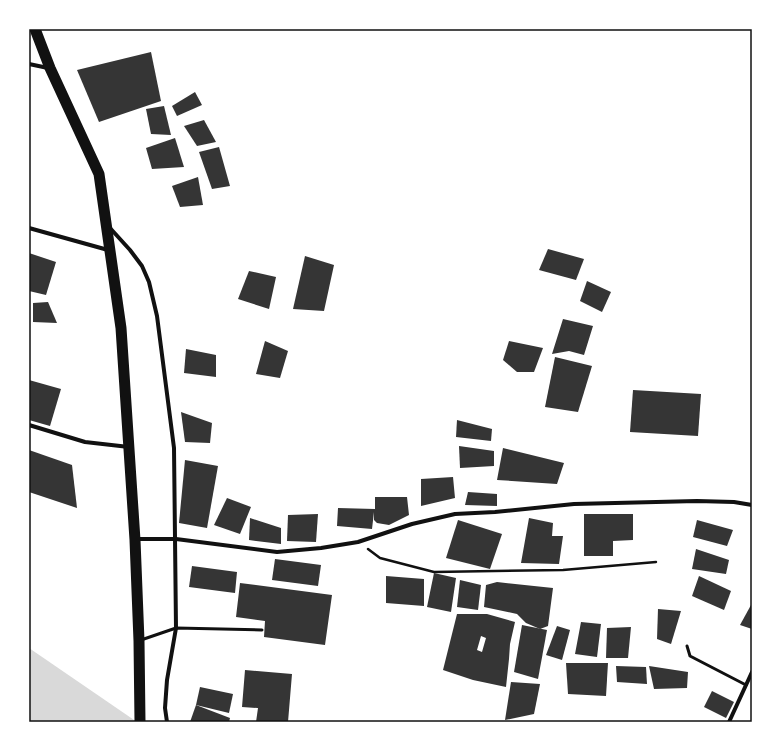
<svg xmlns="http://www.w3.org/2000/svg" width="781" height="751" font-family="Karla,sans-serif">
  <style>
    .water { fill: #d9d9d9 }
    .building { fill: #353535; fill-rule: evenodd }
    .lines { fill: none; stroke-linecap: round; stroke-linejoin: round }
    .path { stroke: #111; stroke-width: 2.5 }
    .service { stroke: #111; stroke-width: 3 }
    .minor { stroke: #111; stroke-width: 4 }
    .trunk { stroke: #111; stroke-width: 11 }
    .neatline { fill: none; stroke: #111; stroke-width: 1.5 }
  </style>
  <rect width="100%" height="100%" fill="#fff"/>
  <path class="water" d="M29,648L137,722H29Z"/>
  <g class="building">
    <path d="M151,52L161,101L99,122L77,70Z"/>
    <path d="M195,92L202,105L177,116L172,106Z"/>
    <path d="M164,106L171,135L151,134L146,109Z"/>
    <path d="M204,120L216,142L197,146L184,126Z"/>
    <path d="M175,138L184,167L152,169L146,148Z"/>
    <path d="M219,147L230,186L212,189L199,152Z"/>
    <path d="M198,177L203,205L180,207L172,186Z"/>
    <path d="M548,249L584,259L576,280L539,270Z"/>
    <path d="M29,253L56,262L46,295L29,291Z"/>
    <path d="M305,256L334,265L324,311L293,309Z"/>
    <path d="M249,271L276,277L269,309L238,299Z"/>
    <path d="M587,281L611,292L602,312L580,301Z"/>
    <path d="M48,302L57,323L33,322V303Z"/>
    <path d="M563,319L593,326L584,355L569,351L552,354Z"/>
    <path d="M265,341L288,351L280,378L256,374Z"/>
    <path d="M509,341L543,348L534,372H517L503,360Z"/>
    <path d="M186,349L216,355V377L184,373Z"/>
    <path d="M555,357L592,366L578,412L545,407Z"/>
    <path d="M29,380L61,389L50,426L29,420Z"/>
    <path d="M633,390L701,394L698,436L630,432Z"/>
    <path d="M181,412L212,423L210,443L185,442Z"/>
    <path d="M457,420L492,429L491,441L456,437Z"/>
    <path d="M459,446L494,451V466L460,468Z"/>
    <path d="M503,448L564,463L557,484L497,480Z"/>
    <path d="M29,450L72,465L77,508L29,492Z"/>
    <path d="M185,460L218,466L207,528L179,523Z"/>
    <path d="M453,477L455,498L421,506V479Z"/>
    <path d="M468,492L497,494V506L465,505Z"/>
    <path d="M375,497H407L409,515L389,525L377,523L374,520V512L372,529L337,526L338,508L375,509Z"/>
    <path d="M227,498L251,507L240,534L214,525Z"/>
    <path d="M318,514L316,542L287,541L288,515Z"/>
    <path d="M584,514H633V540L613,541V556H584Z"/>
    <path d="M250,518L281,528V544L249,540Z"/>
    <path d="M529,518L553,523L552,536H563L559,564L521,563Z"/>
    <path d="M458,520L502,534L490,569L446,558Z"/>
    <path d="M697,520L733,530L727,546L693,537Z"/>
    <path d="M696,549L729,560L726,574L692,569Z"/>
    <path d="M275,559L321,565L318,586L272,580Z"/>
    <path d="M192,566L237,572L235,593L189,587Z"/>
    <path d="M434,573L456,578L451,612L427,607Z"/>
    <path d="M386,576L424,579V606L386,603Z"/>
    <path d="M699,576L731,591L724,610L692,596Z"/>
    <path d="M460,580L481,585L478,610L457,607Z"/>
    <path d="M497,582L553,588L548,626L540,629L526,623L517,614L484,607L486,585Z"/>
    <path d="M240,583L332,595L325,645L264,637L265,621L236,617Z"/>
    <path d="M751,605L752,606V629L740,625Z"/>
    <path d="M658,609L681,611L671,644L657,639Z"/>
    <path d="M457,614H487L515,622L510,644L509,659L506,687L473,680L443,670ZM481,636L486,638L482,652L477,650Z"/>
    <path d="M581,622L601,624L597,657L575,654Z"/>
    <path d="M522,625L547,630L538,679L514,672Z"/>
    <path d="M557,626L570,630L562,660L546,655Z"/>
    <path d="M631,627L628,658H606L607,628Z"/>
    <path d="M566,663H608L606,696L568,694Z"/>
    <path d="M616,666L646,667L647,684L617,682Z"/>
    <path d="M649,666L688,672L687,688L654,689Z"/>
    <path d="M245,670L292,674L288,722H256L258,708L242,707Z"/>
    <path d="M511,682L540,684L534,714L505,720Z"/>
    <path d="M200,687L233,694L229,713L196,705Z"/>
    <path d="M712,691L734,702L726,718L704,707Z"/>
    <path d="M196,705L230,718L229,722H190Z"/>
  </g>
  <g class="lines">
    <path class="path" d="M368,549L380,558L434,572L563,570L656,562"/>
    <g class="service">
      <path d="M141,640L176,628L262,630"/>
      <path d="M687,646L690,656L746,685"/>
    </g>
    <g class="minor">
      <path d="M29,64L48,68"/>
      <path d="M29,228L108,250"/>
      <path d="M110,228L130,250L142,266L149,282L157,316L174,448L176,628L167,680L165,708L167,722"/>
      <path d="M29,425L85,442L129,447"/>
      <path d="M136,539H176L277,552L321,548L358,542L412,524L455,514L495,512L574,504L697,501L734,502L752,505"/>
      <path d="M729,722L752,672"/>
    </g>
    <path class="trunk" d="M35,29L50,68L99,174L121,328L135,540L139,641L140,722"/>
  </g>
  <rect width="781" height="751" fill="none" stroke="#ffffff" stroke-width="60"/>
  <rect x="30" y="30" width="721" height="691" class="neatline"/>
</svg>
